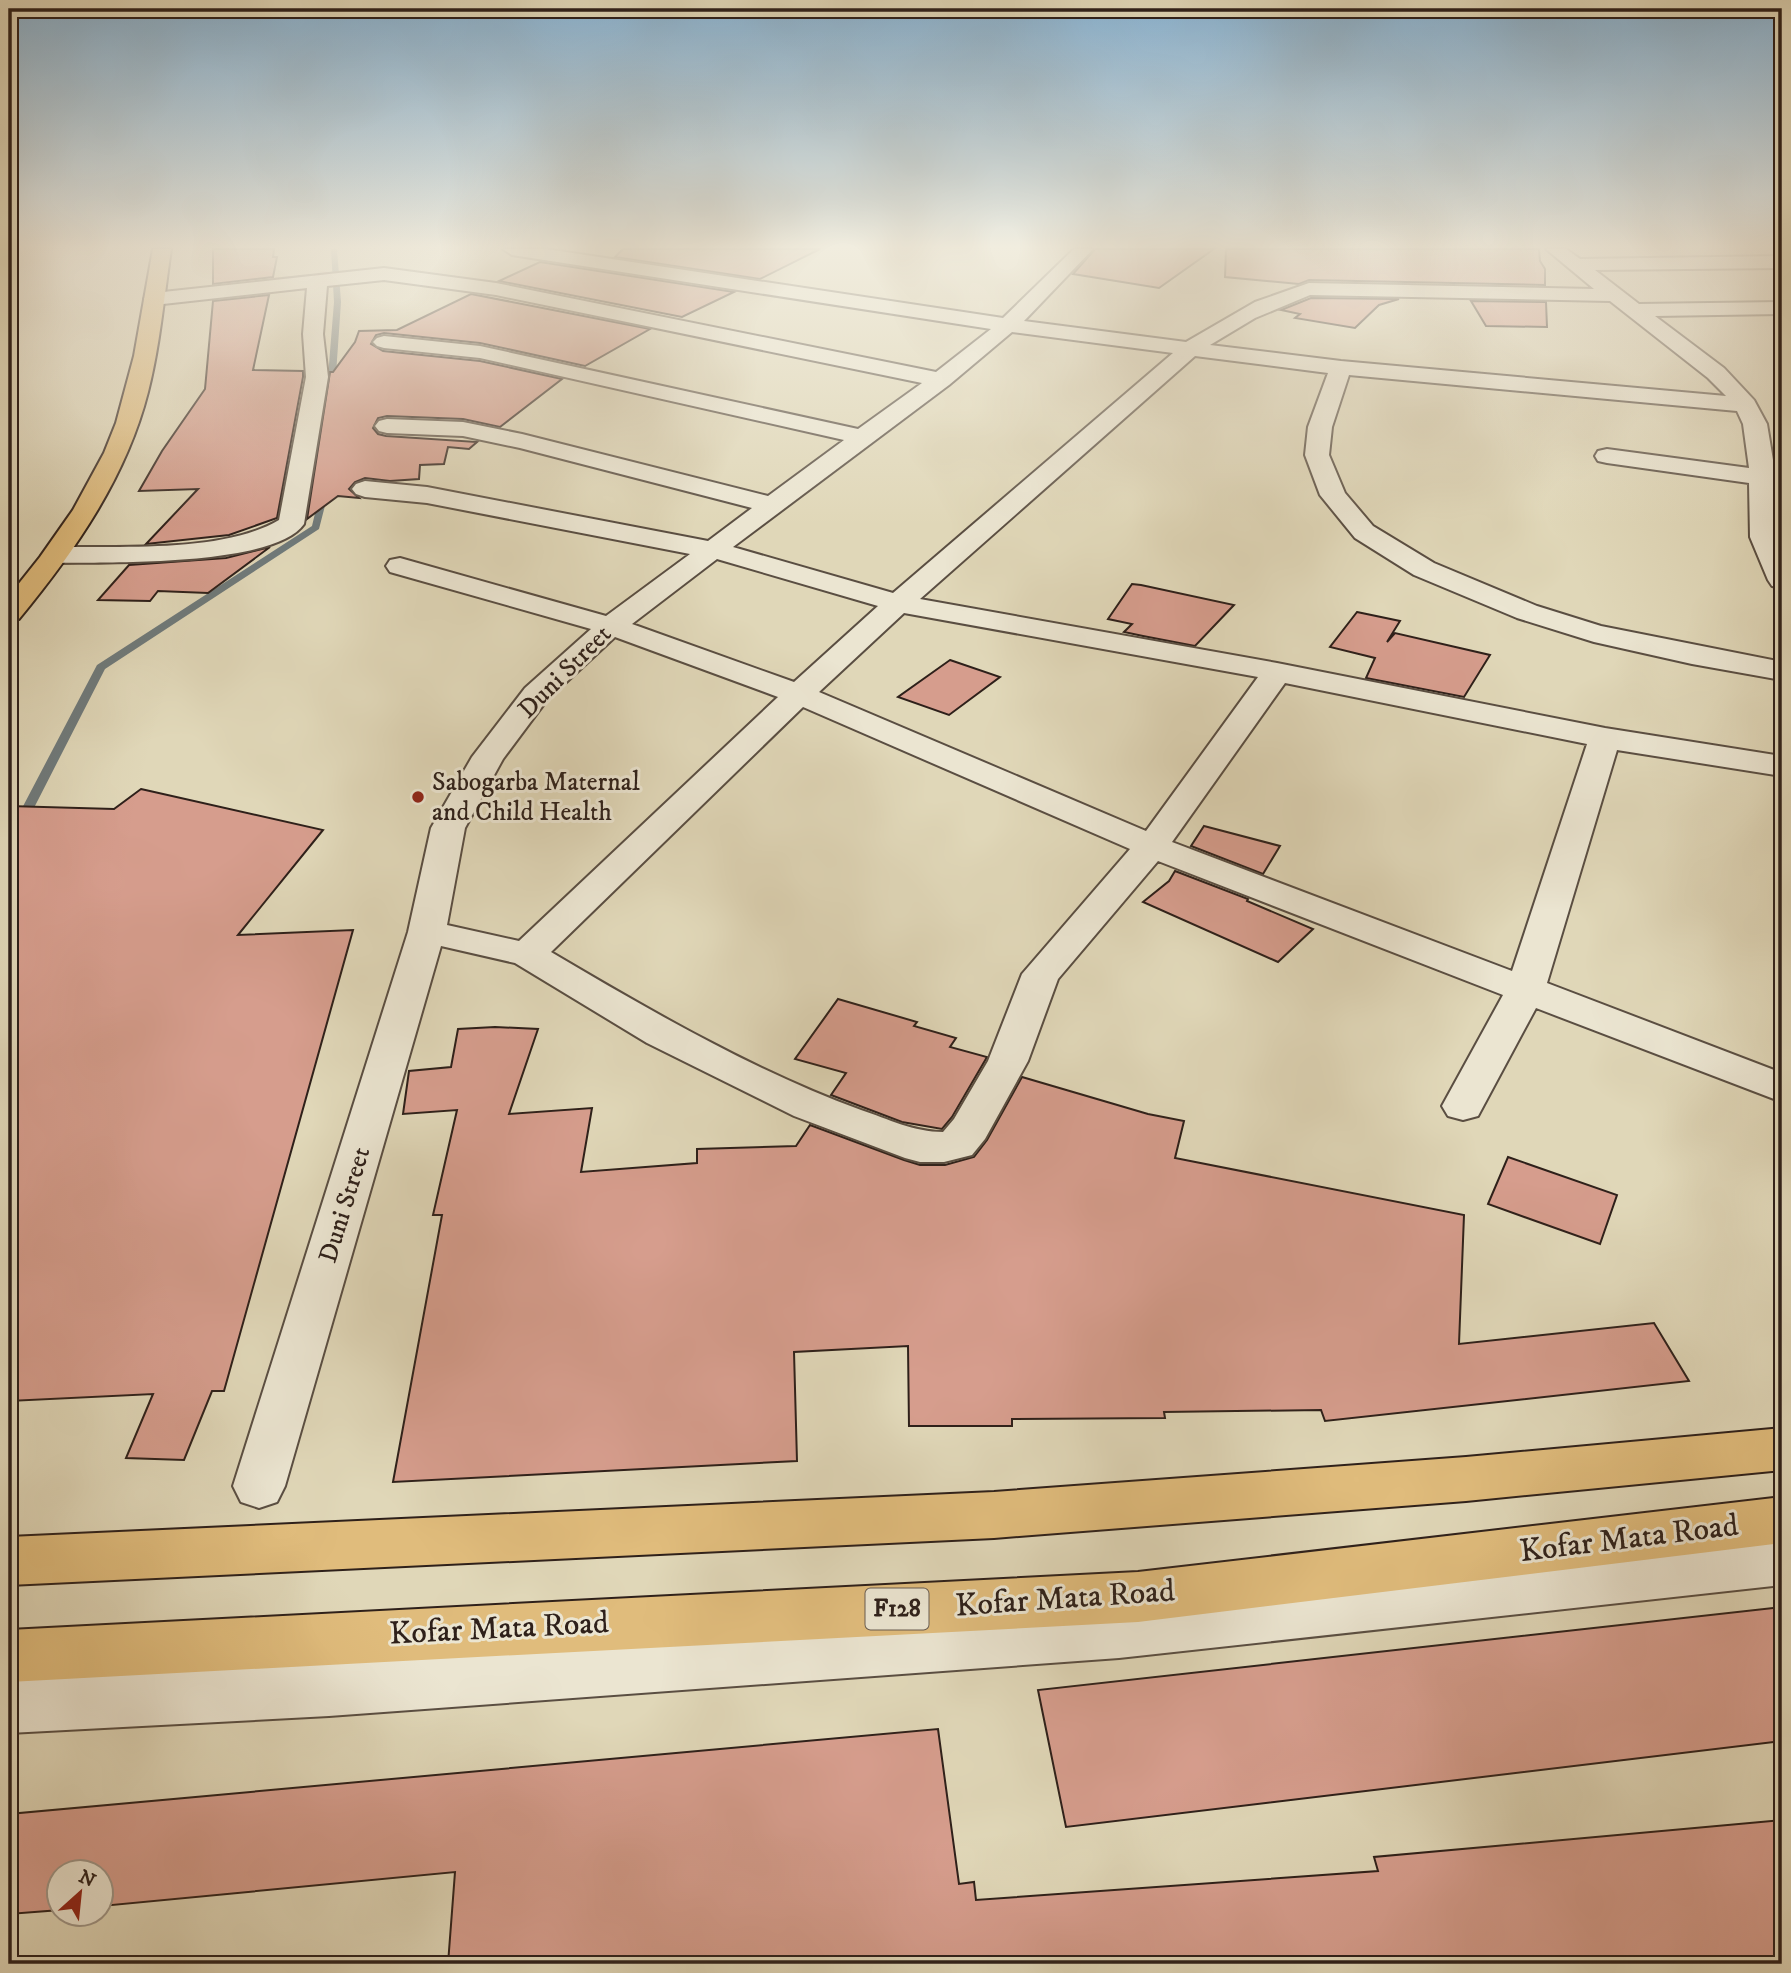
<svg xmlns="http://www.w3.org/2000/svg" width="1791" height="1973" font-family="'IM FELL DW Pica',serif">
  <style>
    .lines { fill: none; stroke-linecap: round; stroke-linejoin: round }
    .stream { fill: #6f7a7b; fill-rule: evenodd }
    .building { fill: #d69d8d; stroke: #2e201a; stroke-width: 2 }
    .minor-casing { stroke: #5a4e42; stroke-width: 4 }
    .major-casing { stroke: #2e201a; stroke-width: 4 }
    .minor { fill: #ebe5d1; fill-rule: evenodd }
    .major { fill: #e0bc7c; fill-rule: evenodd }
    .poi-dot { fill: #8f2418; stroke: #ebe5d1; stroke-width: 2.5 }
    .labels { text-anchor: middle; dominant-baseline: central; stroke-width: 6; stroke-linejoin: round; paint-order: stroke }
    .shield { fill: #ebe5d1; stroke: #675b51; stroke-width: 2 }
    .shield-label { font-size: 24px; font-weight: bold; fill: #2e201a }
    .street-label { font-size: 26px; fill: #2e201a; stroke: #ebe5d1 }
    .poi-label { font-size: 26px; fill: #2e201a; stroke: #ebe5d1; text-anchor: start }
    .near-street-label { font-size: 32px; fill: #2e201a; stroke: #ebe5d1 }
  </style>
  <rect width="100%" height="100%" fill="#e0d7b8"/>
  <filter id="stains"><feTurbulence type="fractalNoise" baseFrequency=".00286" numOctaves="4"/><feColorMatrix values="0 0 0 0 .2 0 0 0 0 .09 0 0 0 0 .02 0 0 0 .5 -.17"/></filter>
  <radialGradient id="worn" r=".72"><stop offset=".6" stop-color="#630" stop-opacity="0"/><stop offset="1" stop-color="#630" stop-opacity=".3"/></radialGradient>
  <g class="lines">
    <g class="stream">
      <path d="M331,249H337L341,302L335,389L331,391L327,389L334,302Z"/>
      <path d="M321,488L329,490L319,529L105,669L15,845L9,849V833L97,665L312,526Z"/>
    </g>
  </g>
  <g class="building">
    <path d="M213,249H274L273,257H277L273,277L213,284Z"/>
    <path d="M623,249H820L760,279L615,257Z"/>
    <path d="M1095,249H1214L1159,288L1073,274Z"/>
    <path d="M1226,249H1539L1540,261L1545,269V285L1309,280L1299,284L1225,277Z"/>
    <path d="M540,262L734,292L682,317L499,281Z"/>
    <path d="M471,294L650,329L585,366L480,343L384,333L376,335L371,344L383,351L480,361L562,379L500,427L463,419L387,416L378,418L373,428L378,434L386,436L477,442L469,449L448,447L444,464L420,465L419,479L390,481L365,478L355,482L349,489L359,498L338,496L307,519L330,372H333L355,342L359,331L397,330Z"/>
    <path d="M269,295L253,370L303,371V377L277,518L229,535L146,544L198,489L139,491L162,451L205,389L213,301Z"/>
    <path d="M1311,298L1399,299L1379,305L1355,328L1295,318L1300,314L1281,310Z"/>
    <path d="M1471,301L1546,302L1547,327L1486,326Z"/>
    <path d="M270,547L208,593L158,591L150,601L98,600L129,565L226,558Z"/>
    <path d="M1132,584L1141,585L1234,605L1195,646L1143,636L1124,632L1132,624L1108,619Z"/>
    <path d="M1357,612L1400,621L1387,642L1395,633L1490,655L1464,697L1366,678L1375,658L1330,647Z"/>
    <path d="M950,660L1000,677L949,715L898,697Z"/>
    <path d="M141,789L323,830L238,935L353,930L224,1391H212L184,1460L126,1458L153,1394L9,1401V806L114,809Z"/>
    <path d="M1204,826L1280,846L1263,874L1191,846Z"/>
    <path d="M1175,871L1248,899L1247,901L1313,929L1278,962L1143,902L1169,881Z"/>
    <path d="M838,999L917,1022L914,1026L956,1038L950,1047L987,1057L952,1117L942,1129L902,1122L831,1095L846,1073L795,1059Z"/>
    <path d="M495,1027L538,1029L509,1114L592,1108L581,1172L697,1163V1149L796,1146L810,1125L904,1160L920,1165H945L974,1157L987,1140L1022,1077L1148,1114L1184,1121L1175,1158L1464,1215L1459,1344L1654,1323L1689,1381L1325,1421L1321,1410L1164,1412L1165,1418L1012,1419V1426H909L908,1346L794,1352L797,1461L393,1482L442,1215H433L457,1110L403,1114L409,1071L451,1067L458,1029Z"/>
    <path d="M1508,1157L1617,1195L1600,1244L1488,1204Z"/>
    <path d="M1782,1607V1741L1066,1827L1038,1690Z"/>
    <path d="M938,1729L959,1884L974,1882L976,1900L1378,1871L1374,1857L1782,1820V1964H448L455,1872L102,1906V1872H60V1910L9,1914V1814Z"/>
  </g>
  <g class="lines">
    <defs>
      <g id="minor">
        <path d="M503,249H546L1003,318L1074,249H1093L1024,321L1186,342L1255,302L1309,283L1594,289L1546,249H1566L1580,259L1782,256V268L1595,270L1639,304L1782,302V314L1655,316L1724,368L1754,400L1767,424L1773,460L1776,537L1782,550V588L1772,586L1768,580L1750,537L1749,483L1607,463L1598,461L1595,456L1598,451L1607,449L1749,468L1743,424L1737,411L1349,375L1332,427L1329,455L1345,493L1373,526L1434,563L1537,606L1601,626L1782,662V680L1692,664L1594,642L1517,618L1414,575L1355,538L1320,495L1305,455L1308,427L1328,373L1195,356L920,599L1277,663L1605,728L1782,756V776L1617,750L1547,983L1782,1073V1102L1536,1008L1478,1116L1463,1120L1448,1116L1442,1106L1503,995L1158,861L1058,979L1028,1061L985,1139L972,1155L944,1162H920L905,1158L794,1116L647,1043L515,963L441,946L285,1486L277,1502L259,1508L241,1502L233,1486L408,932L431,828L472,757L525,688L591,629L390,572L386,566L390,560L400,558L606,616L690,554L427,503L365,497L356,494L352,489L356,484L365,481L427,487L708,541L752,508L520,448L463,436L387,433L379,431L375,426L379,421L387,419L463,422L522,434L768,496L844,440L480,358L384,348L377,346L373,342L377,338L384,336L480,346L858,429L922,383L496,295L384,280L327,286L323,334L328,377L304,524C274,567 107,562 56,563L47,561L43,555L47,549L56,547C121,546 223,553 279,520L306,377L303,334L307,288L154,305L147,303L144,299L147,295L154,293L384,268L496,283L936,372L991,329L512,255ZM1310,295L1610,301L1708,378L1726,396L1341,361L1210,345L1255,318ZM1012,332L1173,353L893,593L733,547L949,385ZM717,559L878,606L794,682L632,624ZM904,613L1258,677L1146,831L819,692ZM615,637L778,697L519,941L447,925L465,828L503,759L547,700ZM1285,683L1587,744L1512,971L1172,842ZM803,707L1130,849L1022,974L988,1061L954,1119L943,1132C914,1132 888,1119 861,1110C752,1070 651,1011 551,952Z"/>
        <path d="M1782,1537V1585L1119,1658L329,1716L9,1733V1679L329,1662L1119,1606Z"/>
      </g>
      <g id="major">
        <path d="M153,249H171C164,297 160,345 148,392C126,478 75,551 19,619L9,621V596L40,557L73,510L104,453L116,423L134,356Z"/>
        <path d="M1782,1428V1470L1466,1501L994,1538L9,1585V1537L994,1492L1466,1457Z"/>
        <path d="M1782,1497V1543L1138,1622L9,1682V1630L1138,1572Z"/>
      </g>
    </defs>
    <use href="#minor" class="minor-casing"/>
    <use href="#major" class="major-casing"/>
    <use href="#minor" class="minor"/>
    <use href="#major" class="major"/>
  </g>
  <linearGradient id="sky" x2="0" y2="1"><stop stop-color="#89b5d6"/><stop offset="0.47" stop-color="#f1eddf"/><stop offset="1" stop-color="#f1eddf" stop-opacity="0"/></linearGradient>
  <rect width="1791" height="525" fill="url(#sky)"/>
  <circle class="poi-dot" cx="418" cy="797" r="7"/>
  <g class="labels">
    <rect class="shield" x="865.5" y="1588.5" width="63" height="41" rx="5"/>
    <g class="shield-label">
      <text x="897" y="1609">F128</text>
    </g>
    <g class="street-label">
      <text transform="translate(565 672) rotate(-45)">Duni Street</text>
      <text transform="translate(345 1205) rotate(-73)">Duni Street</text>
    </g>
    <g class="poi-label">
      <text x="432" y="782">Sabogarba Maternal<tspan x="432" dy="30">and Child Health</tspan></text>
    </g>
    <g class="near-street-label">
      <text transform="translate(1629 1539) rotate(-7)">Kofar Mata Road</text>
      <text transform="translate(1065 1599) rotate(-4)">Kofar Mata Road</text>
      <text transform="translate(499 1629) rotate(-3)">Kofar Mata Road</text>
    </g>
  </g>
  <rect width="1791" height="1973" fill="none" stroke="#e0d7b8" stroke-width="35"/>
  <rect x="10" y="10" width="1770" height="1952" fill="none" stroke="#2e201a" stroke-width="3.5"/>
  <rect x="18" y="18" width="1756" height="1938" fill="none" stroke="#2e201a" stroke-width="2"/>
  <g transform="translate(80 1893) rotate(27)"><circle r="33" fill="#ebe5d1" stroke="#9f9688" stroke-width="2"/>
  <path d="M0-5L12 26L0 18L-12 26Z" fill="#8f2418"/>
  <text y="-10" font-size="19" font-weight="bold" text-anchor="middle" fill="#2e201a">N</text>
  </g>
  <rect width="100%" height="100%" filter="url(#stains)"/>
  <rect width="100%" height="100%" fill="url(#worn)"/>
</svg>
